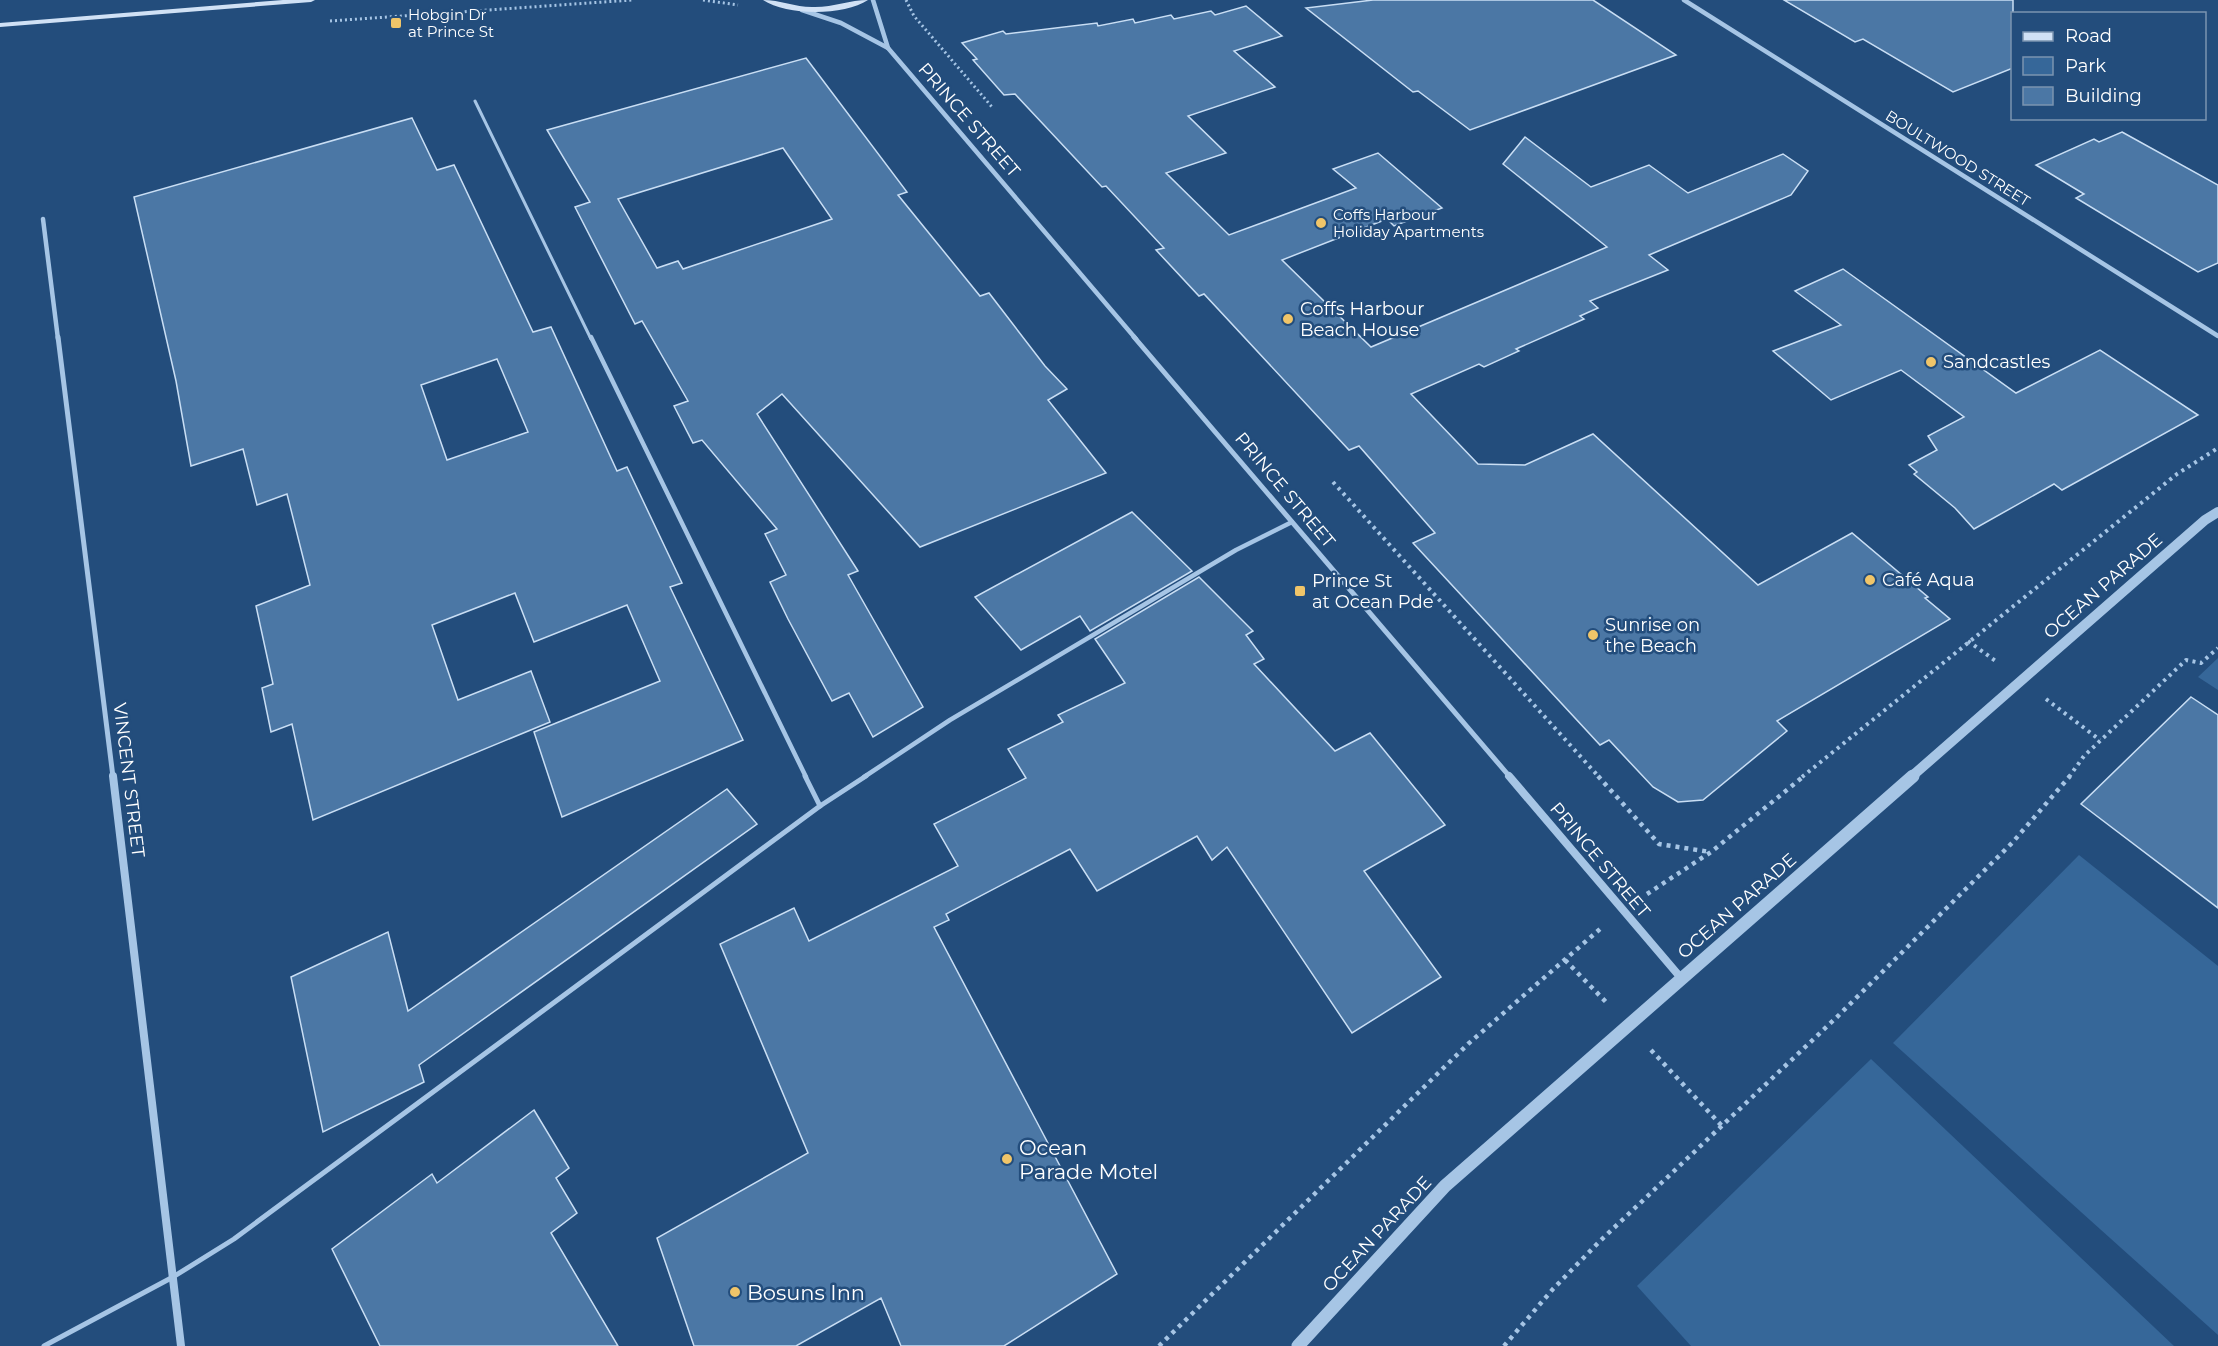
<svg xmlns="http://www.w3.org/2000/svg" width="2218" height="1346" font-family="Montserrat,sans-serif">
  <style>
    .green { fill: #366799 }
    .building { fill: #4b77a5; stroke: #c9def4; stroke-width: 1.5; fill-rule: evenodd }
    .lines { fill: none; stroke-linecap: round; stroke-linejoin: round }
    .path-far2 { stroke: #a6c5e5; stroke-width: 3; stroke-dasharray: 2 3; stroke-linecap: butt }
    .path-far1 { stroke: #a6c5e5; stroke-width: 4; stroke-dasharray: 3 4.5; stroke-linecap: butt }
    .path { stroke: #a6c5e5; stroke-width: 4.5; stroke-dasharray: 4 5; stroke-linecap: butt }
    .service-far2 { stroke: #a6c5e5; stroke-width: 3 }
    .service-far1 { stroke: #a6c5e5; stroke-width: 4.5 }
    .service { stroke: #a6c5e5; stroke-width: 5 }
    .minor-far2 { stroke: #a6c5e5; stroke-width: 4.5 }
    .minor-far1 { stroke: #a6c5e5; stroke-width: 5 }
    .minor { stroke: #a6c5e5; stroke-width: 8 }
    .tertiary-far1 { stroke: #a6c5e5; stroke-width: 10 }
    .tertiary { stroke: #a6c5e5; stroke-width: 13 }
    .secondary { fill: #d0e1f5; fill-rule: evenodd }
    .poi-dot { fill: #f0c569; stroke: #234d7c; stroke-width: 2 }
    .labels { text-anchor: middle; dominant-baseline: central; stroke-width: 5; stroke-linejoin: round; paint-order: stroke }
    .far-poi-label { font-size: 15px; fill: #fff; stroke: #234d7c; text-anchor: start }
    .far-street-label { font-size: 15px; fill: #fff; stroke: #234d7c }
    .street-label { font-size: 18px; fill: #fff; stroke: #234d7c }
    .poi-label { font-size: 18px; fill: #fff; stroke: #234d7c; text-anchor: start }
    .near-poi-label { font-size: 21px; fill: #fff; stroke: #234d7c; text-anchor: start }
  </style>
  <rect width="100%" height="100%" fill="#234d7c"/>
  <g class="green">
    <path d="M2218,658V690L2198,677Z"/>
    <path d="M2079,855L2218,966V1335L1893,1043Z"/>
    <path d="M1871,1059L2174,1346H1691L1637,1286Z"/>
  </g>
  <g class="building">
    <path d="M1373,0H1593L1676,55L1470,130L1418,91L1413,92L1306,8Z"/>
    <path d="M1784,0H2013V68L1953,92L1863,39L1855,42Z"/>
    <path d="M1246,6L1282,36L1234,51L1275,87L1188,116L1226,153L1166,173L1229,235L1356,188L1333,169L1378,153L1442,208L1394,226L1387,219L1282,260L1371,347L1607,247L1503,164L1525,137L1591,187L1649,165L1688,193L1783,154L1808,171L1791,195L1649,255L1668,270L1590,301L1598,308L1580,316L1584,319L1516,349L1519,351L1484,367L1479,364L1411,394L1478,464L1525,465L1593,434L1758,585L1852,533L1928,597L1925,598L1950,619L1777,721L1787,731L1703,800L1678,802L1653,787L1609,740L1600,745L1413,543L1435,533L1359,446L1349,450L1204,294L1199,296L1156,250L1164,248L1106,186L1102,187L1015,94L1004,95L973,60L977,59L962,43L1003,31L1006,34L1097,23L1098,26L1133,19L1135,23L1171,15L1174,19L1211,11L1215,15Z"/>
    <path d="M806,58L907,192L898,195L980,296L989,293L1045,366L1067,389L1048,400L1106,473L920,547L782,394L757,414L858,571L848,575L923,707L873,737L849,693L832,701L788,619L770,582L786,575L765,534L777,529L702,440L693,443L674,406L688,401L642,321L635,324L575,207L590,202L547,130ZM783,148L832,219L683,269L678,261L657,268L618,199Z"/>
    <path d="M412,118L437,170L454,165L533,332L551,327L617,471L627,467L682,583L670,587L743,740L562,817L534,732L660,681L627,605L534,642L515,593L432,625L458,700L531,671L550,722L313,820L292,724L271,732L262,688L273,684L256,606L310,585L287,494L257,505L243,449L191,466L176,381L134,197ZM497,359L528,432L447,460L421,385Z"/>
    <path d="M2122,132L2218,185V263L2198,272L2076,198L2084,194L2036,165L2094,139L2099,142Z"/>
    <path d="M1843,269L2016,393L2100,350L2198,415L2062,490L2054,484L1974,529L1955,508L1914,474L1917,472L1909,465L1937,450L1928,436L1964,417L1901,370L1831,400L1773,351L1841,325L1795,291Z"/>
    <path d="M1132,512L1192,571L1090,631L1080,616L1021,650L975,597Z"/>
    <path d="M1199,577L1253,631L1246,635L1264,659L1254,664L1335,751L1370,733L1445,825L1364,871L1441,977L1352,1033L1227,847L1212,860L1197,836L1097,891L1070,849L946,914L949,920L934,927L1117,1274L1004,1346H901L881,1298L796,1346H694L657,1238L808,1153L720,944L794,908L809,941L958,866L934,824L1026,778L1008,749L1063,722L1058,715L1125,683L1095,639Z"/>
    <path d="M2191,697L2218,715V908L2081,804Z"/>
    <path d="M727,789L757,824L419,1065L424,1082L323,1132L291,977L388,932L408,1011Z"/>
    <path d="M534,1110L569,1168L556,1178L577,1213L551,1233L618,1346H380L332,1249L432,1174L437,1183Z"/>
  </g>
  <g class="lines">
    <g class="path-far2">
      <path d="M703,0L738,5"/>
      <path d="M906,0L914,16L992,107"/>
      <path d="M330,21L632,0"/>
    </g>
    <g class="path-far1">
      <path d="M1333,482L1599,777"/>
      <path d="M1968,641L1997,662"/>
      <path d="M2046,699L2100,740"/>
      <path d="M1802,777L2177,474L2218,448"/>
      <path d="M2069,777L2084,756L2186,660L2201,663L2218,648"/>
    </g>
    <g class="path">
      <path d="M1598,776L1659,844L1710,852"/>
      <path d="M1647,894L1711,852L1804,776"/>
      <path d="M1565,960L1607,1003"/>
      <path d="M1651,1050L1722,1126"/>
      <path d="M1159,1346L1468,1044L1600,929"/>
      <path d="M1504,1346L1553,1289L1600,1241L1838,1016L2012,843L2070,776"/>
    </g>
    <path class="service-far2" d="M475,101L591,339"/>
    <g class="service-far1">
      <path d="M591,337L806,777"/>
      <path d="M864,777L950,720L1236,550L1292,522"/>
    </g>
    <g class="service">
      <path d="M805,776L820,806"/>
      <path d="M44,1346L173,1277L234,1239L820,806L866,776"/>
    </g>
    <g class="minor-far2">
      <path d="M873,0L888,48"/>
      <path d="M1684,0L2218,336"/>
      <path d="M802,10L841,23L888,48L1136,339"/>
      <path d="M43,219L58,339"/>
    </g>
    <g class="minor-far1">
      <path d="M58,337L113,777"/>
      <path d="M1134,337L1510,777"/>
    </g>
    <g class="minor">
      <path d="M113,776L181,1346"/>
      <path d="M1509,776L1681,978"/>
    </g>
    <path class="tertiary-far1" d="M1911,777L2205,520L2218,512"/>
    <path class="tertiary" d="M1298,1346L1445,1186L1913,776"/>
    <g class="secondary">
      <path d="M283,0H315L311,2L0,27V23Z"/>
      <path d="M763,0C781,0 797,8 815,7C834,7 850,0 868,0C844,16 787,16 763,0Z"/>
    </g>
  </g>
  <g class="poi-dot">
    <rect x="390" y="17" width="12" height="12" rx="3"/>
    <circle cx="1321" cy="223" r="6"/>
    <circle cx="1288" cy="319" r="6"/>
    <circle cx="1931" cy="362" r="6"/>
    <circle cx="1870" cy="580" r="6"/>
    <rect x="1294" y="585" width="12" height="12" rx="3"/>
    <circle cx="1593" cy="635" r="6"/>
    <circle cx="1007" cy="1159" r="6"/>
    <circle cx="735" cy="1292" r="6"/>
  </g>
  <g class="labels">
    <g class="far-poi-label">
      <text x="408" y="14">Hobgin Dr<tspan x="408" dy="17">at Prince St</tspan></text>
      <text x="1333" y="214">Coffs Harbour<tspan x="1333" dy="17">Holiday Apartments</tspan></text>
    </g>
    <g class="far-street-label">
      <text transform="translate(1958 158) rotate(32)">BOULTWOOD STREET</text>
    </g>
    <g class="street-label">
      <text transform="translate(969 120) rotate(49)">PRINCE STREET</text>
      <text transform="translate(1285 490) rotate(50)">PRINCE STREET</text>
      <text transform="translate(2103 586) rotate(-41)">OCEAN PARADE</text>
      <text transform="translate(129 780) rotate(83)">VINCENT STREET</text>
      <text transform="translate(1600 860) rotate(50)">PRINCE STREET</text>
      <text transform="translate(1737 906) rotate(-41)">OCEAN PARADE</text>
      <text transform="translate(1377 1234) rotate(-47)">OCEAN PARADE</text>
    </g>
    <g class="poi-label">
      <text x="1300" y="309">Coffs Harbour<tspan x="1300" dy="21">Beach House</tspan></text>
      <text x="1943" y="362">Sandcastles</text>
      <text x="1882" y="580">Café Aqua</text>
      <text x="1312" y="581">Prince St<tspan x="1312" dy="21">at Ocean Pde</tspan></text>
      <text x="1605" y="625">Sunrise on<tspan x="1605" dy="21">the Beach</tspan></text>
    </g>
    <g class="near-poi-label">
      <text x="1019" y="1147">Ocean<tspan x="1019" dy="24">Parade Motel</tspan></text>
      <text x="747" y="1292">Bosuns Inn</text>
    </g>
  </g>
  <rect x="2011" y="12" width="195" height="108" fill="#234d7c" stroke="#7b94b0" stroke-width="1.5"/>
  <rect x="2023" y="32" width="30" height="9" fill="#d0e1f5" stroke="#7b94b0" stroke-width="1.5"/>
  <text x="2065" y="42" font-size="18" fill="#ffffff">Road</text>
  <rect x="2023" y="57" width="30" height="18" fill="#366799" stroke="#7b94b0" stroke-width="1.5"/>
  <text x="2065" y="72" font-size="18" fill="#ffffff">Park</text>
  <rect x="2023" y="87" width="30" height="18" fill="#4b77a5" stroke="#7b94b0" stroke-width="1.5"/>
  <text x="2065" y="102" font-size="18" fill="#ffffff">Building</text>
</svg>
